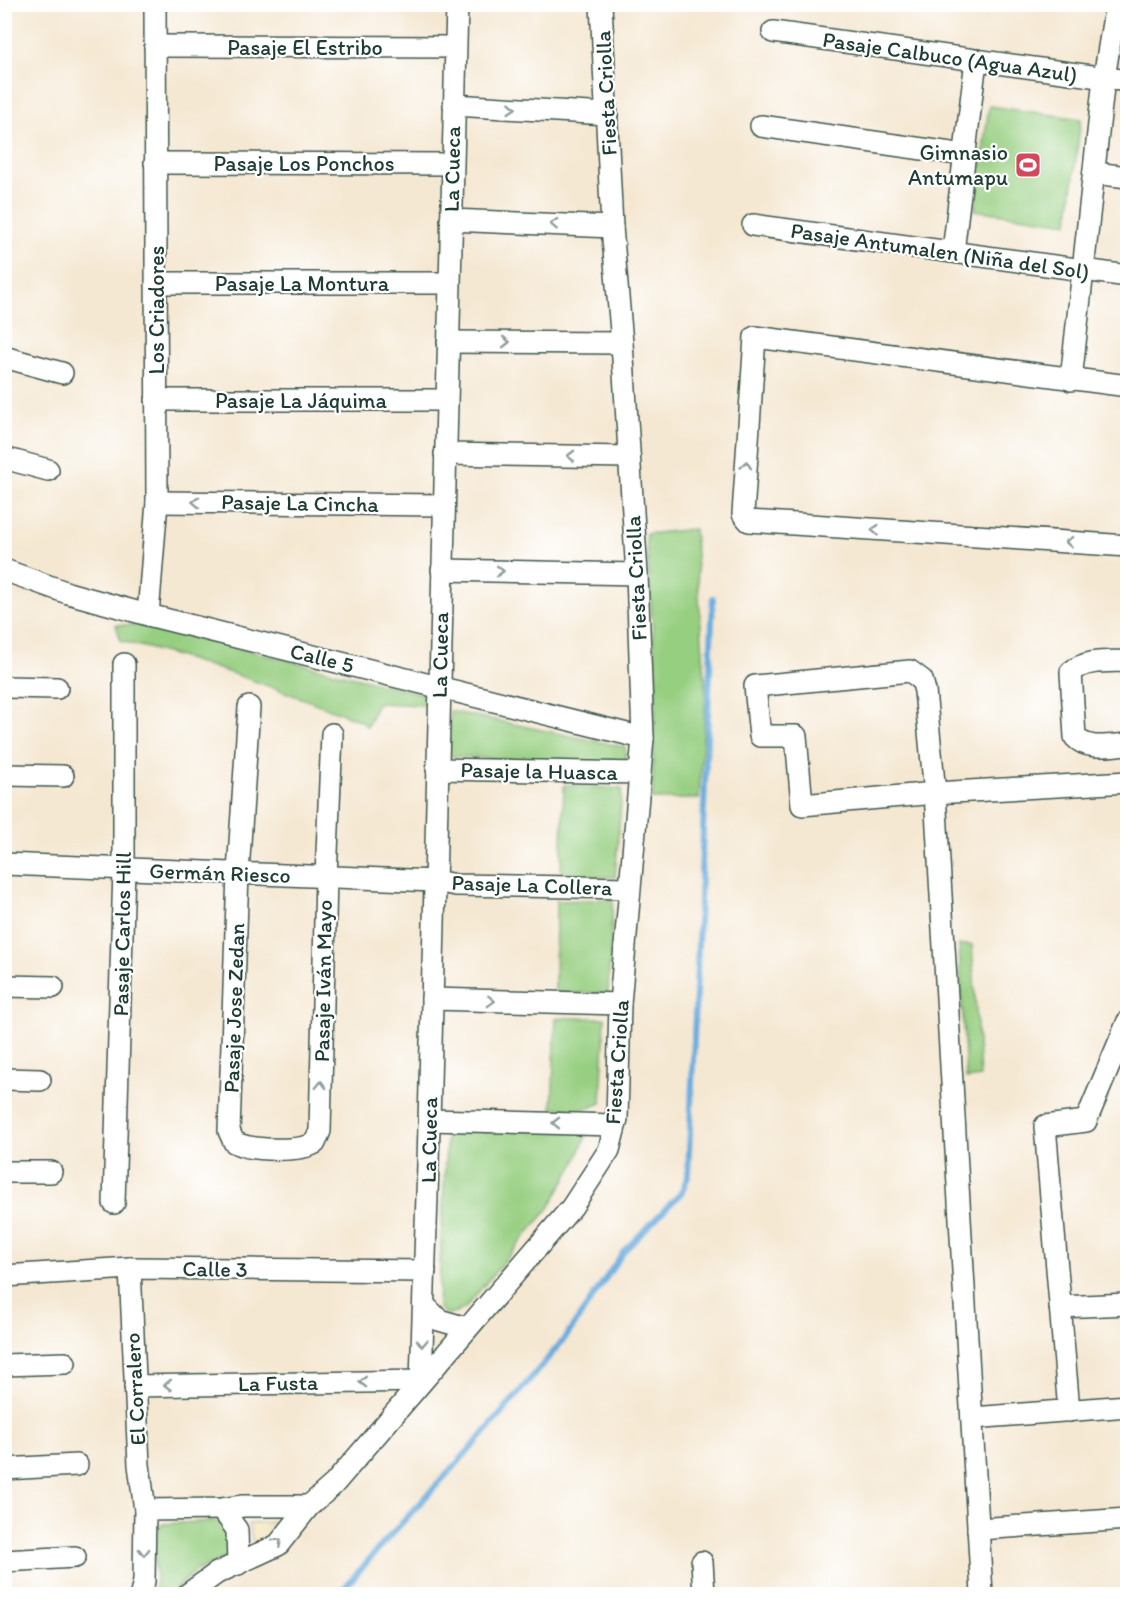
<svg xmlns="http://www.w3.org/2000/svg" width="1132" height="1599" font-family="Itim,sans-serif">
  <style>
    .green { fill: #97cf81; stroke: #5b865a; stroke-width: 1.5 }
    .sand { fill: #eeda9e; stroke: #868c69; stroke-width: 1.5 }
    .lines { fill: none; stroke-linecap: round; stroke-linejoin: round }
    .stream { stroke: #68acdd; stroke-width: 6 }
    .minor-casing { stroke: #3f574c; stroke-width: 24 }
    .minor { stroke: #fff; stroke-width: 21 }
    .oneway { stroke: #8f9e9a }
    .labels { text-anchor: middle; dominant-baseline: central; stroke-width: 4.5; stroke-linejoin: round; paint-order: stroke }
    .street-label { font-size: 22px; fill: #1f3d34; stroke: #fff }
    .poi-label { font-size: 22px; fill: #1f3d34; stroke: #fff; text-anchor: end }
  </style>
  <rect width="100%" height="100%" fill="#fff"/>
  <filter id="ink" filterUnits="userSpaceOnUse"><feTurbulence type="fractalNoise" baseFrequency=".0167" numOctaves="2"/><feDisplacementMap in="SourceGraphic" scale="12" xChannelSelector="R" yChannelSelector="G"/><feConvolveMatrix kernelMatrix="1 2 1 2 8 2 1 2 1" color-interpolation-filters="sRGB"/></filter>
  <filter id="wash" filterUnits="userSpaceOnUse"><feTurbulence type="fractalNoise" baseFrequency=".008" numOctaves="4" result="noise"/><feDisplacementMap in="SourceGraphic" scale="24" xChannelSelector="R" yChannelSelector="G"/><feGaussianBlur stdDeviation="1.35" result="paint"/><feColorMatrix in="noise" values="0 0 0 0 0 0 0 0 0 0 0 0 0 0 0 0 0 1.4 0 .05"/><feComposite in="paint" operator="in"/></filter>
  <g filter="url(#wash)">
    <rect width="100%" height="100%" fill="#f5e8d3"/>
    <g class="green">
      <path d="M989,106L1081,119L1068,223L975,210Z"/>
      <path d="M694,529L706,695L699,799H652L656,673L646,534Z"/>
      <path d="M116,625H145L427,695L423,705L377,703L367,727L361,721C282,690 203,661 121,641Z"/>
      <path d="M450,711L625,747L627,765L449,756Z"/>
      <path d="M564,785L622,789L615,877H561Z"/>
      <path d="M613,899L608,993H555L556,901Z"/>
      <path d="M959,945H972L980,1077L966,1079Z"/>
      <path d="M556,1018H605L601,1103L587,1109L552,1108Z"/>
      <path d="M447,1127L588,1131L575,1163L549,1208L465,1308L456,1313L445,1314L438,1307Z"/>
      <path d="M219,1521L230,1534L233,1555L195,1571L171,1594H151C153,1590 156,1585 156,1580C157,1563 146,1536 163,1524Z"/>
    </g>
    <path class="sand" d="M289,1521L279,1535L255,1549L248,1524Z"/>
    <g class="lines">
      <path class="stream" d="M339,1594L387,1539L482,1436L566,1337L624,1251L681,1193L688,1176L713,598"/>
    </g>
  </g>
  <g filter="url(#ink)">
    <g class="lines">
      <defs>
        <g id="minor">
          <path d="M773,32L1128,81"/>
          <path d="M155,46L455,47"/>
          <path d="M454,105L607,114"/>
          <path d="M761,126L965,155"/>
          <path d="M155,163L452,164"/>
          <path d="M1094,173L1128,177"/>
          <path d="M451,220L612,227"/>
          <path d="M753,225L1128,276"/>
          <path d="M953,252L976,60"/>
          <path d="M156,283H449"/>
          <path d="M448,342L622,343"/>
          <path d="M4,357L62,373"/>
          <path d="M1071,380L1104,78L1116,4"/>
          <path d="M1128,386L755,337L743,514L749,521L1128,546"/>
          <path d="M156,400H446"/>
          <path d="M445,454L629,457"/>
          <path d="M4,458L48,470"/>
          <path d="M157,502L443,505"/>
          <path d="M4,570L68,593L148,615L643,738"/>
          <path d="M442,570L637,574"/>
          <path d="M148,615L157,502L155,4"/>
          <path d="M1128,661C1107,662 1087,659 1071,672L1075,737C1088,751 1110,745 1128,744"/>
          <path d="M4,687L57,688"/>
          <path d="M249,707L238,873L229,1131L234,1142C250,1151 300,1152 315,1143L320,1131L326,877L332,734"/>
          <path d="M437,769L640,773"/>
          <path d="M4,775L63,776"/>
          <path d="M4,864L435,881L456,885L629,888"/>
          <path d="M4,986L53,987"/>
          <path d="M432,999L620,1004"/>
          <path d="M4,1079L40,1080"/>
          <path d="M429,1120L615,1125"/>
          <path d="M4,1172H51"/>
          <path d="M114,1203L124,869V664"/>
          <path d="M130,1268L139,1465L145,1510L144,1581L141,1594"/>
          <path d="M4,1276L130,1268L425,1271"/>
          <path d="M424,1305L439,1320L467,1328"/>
          <path d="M1060,1307L1128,1304"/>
          <path d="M4,1365L65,1363"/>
          <path d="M135,1386L421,1381L428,1164L457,4"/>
          <path d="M1069,1411L1045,1126L1086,1121L1128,1021"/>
          <path d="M972,1418L1128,1406"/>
          <path d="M4,1469L77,1465"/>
          <path d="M222,1509L237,1530L238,1564"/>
          <path d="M145,1510L222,1509L243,1506H309"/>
          <path d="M978,1529L1128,1519"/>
          <path d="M4,1561L75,1557"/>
          <path d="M702,1562L704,1594"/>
          <path d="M188,1594L217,1573L278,1545L309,1506L334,1484L572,1207L609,1150L617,1119L620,1004L643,738L637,574L622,343L612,227L601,4"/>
          <path d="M982,1594L935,793L925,691L922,680L910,671L755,686L760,736H796L802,805L935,793L1128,782"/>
        </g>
      </defs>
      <use href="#minor" class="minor-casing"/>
      <use href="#minor" class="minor"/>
    </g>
    <defs><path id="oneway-chevron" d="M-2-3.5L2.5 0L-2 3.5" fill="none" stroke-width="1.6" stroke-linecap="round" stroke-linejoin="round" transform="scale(1.5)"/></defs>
    <g class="oneway">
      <use href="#oneway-chevron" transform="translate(512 108) rotate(4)"/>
      <use href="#oneway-chevron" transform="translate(554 224) rotate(-177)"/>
      <use href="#oneway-chevron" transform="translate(506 342)"/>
      <use href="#oneway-chevron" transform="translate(571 456) rotate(-179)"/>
      <use href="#oneway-chevron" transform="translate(746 465) rotate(-86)"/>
      <use href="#oneway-chevron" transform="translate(196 502) rotate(-179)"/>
      <use href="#oneway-chevron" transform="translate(875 530) rotate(-176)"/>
      <use href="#oneway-chevron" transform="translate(1069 542) rotate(-176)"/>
      <use href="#oneway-chevron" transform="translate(500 571) rotate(1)"/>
      <use href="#oneway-chevron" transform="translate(491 1001) rotate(2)"/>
      <use href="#oneway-chevron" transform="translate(321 1085) rotate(-89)"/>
      <use href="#oneway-chevron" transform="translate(556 1123) rotate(-179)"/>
      <use href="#oneway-chevron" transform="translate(422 1343) rotate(92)"/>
      <use href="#oneway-chevron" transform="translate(363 1382) rotate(179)"/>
      <use href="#oneway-chevron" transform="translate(168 1385) rotate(179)"/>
      <use href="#oneway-chevron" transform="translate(278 1542) rotate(-42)"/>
      <use href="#oneway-chevron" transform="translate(144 1552) rotate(91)"/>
    </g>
  </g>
  <defs>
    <symbol id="stadium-square" viewBox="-11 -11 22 22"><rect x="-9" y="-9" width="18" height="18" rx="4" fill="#d1495b" stroke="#fff"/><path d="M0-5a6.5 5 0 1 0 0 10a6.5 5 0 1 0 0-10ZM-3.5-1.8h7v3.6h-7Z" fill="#fff"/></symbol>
  </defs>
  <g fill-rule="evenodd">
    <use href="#stadium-square" x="1013" y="150" width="30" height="30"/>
  </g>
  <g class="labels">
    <g class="street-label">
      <text x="305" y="47">Pasaje El Estribo</text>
      <text transform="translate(950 57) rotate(8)">Pasaje Calbuco (Agua Azul)</text>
      <text transform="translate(606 93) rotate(-93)">Fiesta Criolla</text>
      <text x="304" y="163">Pasaje Los Ponchos</text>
      <text transform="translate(452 169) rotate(-89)">La Cueca</text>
      <text transform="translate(940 251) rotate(8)">Pasaje Antumalen (Niña del Sol)</text>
      <text x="302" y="283">Pasaje La Montura</text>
      <text transform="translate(156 310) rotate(-90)">Los Criadores</text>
      <text x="301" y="400">Pasaje La Jáquima</text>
      <text transform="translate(300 503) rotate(1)">Pasaje La Cincha</text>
      <text transform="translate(636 578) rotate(-93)">Fiesta Criolla</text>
      <text transform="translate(440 655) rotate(-89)">La Cueca</text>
      <text transform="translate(322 658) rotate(14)">Calle 5</text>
      <text transform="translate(539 771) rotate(1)">Pasaje la Huasca</text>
      <text transform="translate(220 873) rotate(2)">Germán Riesco</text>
      <text transform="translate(532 885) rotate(2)">Pasaje La Collera</text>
      <text transform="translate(122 934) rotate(-89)">Pasaje Carlos Hill</text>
      <text transform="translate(323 981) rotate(-89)">Pasaje Iván Mayo</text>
      <text transform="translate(234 1008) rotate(-88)">Pasaje Jose Zedan</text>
      <text transform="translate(617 1062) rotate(-86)">Fiesta Criolla</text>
      <text transform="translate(429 1140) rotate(-89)">La Cueca</text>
      <text transform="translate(215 1269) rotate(1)">Calle 3</text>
      <text transform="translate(278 1383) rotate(-1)">La Fusta</text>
      <text transform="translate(135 1389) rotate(-93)">El Corralero</text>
    </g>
    <g class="poi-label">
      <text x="1008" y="152">Gimnasio<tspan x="1008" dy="25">Antumapu</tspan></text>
    </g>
  </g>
  <rect width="1132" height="1599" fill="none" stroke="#fff" stroke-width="24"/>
</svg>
